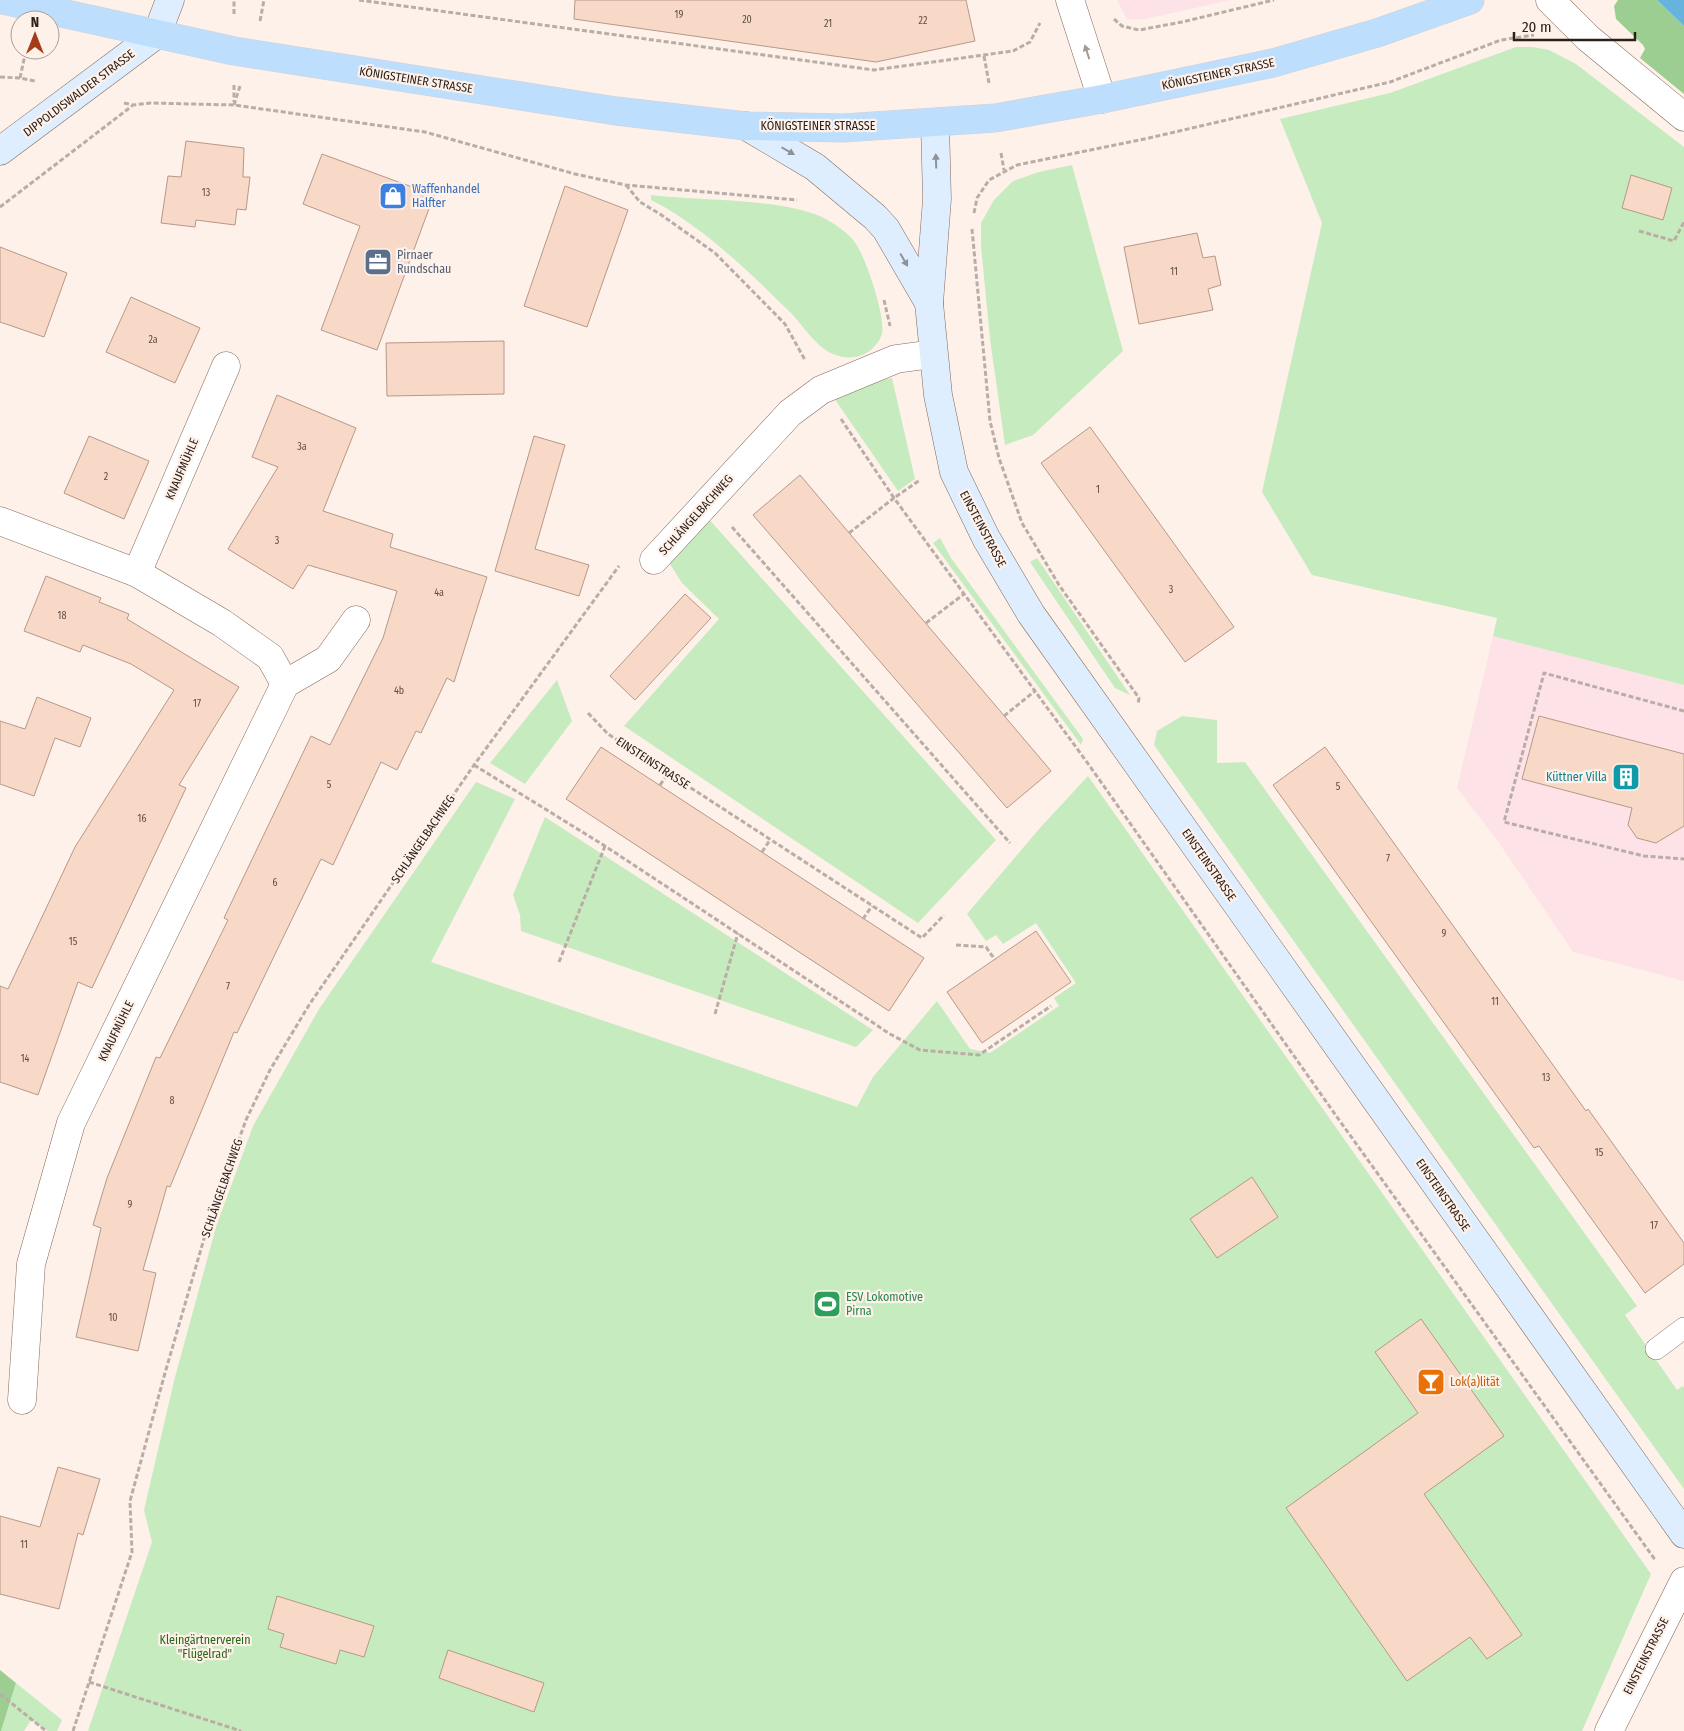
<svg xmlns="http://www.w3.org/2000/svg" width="1684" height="1731" font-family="'Fira Sans Condensed',sans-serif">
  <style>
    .education { fill: #fde3e7 }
    .green { fill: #c6ebbe }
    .forest { fill: #9dce91 }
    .water { fill: #66b3dd }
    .building { fill: #f8d9c7; stroke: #b69888 }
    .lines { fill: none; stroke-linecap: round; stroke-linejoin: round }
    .lane-casing { stroke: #856a5a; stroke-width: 22 }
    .street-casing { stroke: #856a5a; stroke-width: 29 }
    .secondary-casing { stroke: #856a5a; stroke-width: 29 }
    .primary-casing { stroke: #d5d2d1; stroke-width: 29 }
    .path { stroke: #baada6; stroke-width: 3; stroke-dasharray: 5 2.5; stroke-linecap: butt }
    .lane { stroke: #fff; stroke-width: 21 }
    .street { stroke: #fff; stroke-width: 28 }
    .secondary { stroke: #deeefe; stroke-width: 28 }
    .primary { stroke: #bedefd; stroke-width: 28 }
    .oneway { fill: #a09b98 }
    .oneway2 { fill: #8e9197 }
    .labels { text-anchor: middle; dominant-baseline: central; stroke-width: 4.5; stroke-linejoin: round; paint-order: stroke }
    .number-label { font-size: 10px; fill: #5f4e45 }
    .street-label { font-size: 12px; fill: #2c201a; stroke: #fef1ea }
    .shop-label { font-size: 12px; fill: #366cbe; stroke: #fef1ea; text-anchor: start }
    .service-label { font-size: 12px; fill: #4e5e75; stroke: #fef1ea; text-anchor: start }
    .culture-label { font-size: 12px; fill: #0d838f; stroke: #fef1ea; text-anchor: end }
    .leisure-label { font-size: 12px; fill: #27864d; stroke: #fef1ea; text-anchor: start }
    .food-label { font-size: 12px; fill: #c56008; stroke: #fef1ea; text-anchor: start }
    .park-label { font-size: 12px; fill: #296617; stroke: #fef1ea }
  </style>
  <rect width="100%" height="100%" fill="#fef1ea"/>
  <g class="education">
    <path d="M1117,0H1231L1145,19H1127Z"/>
    <path d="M1493,636L1684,685V981L1573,952L1499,843L1457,788Z"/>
  </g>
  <g class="green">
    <path d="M1516,47H1533L1549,50L1576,64L1684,147V685L1493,636L1497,618L1312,575L1262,492L1322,223L1280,119L1390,93Z"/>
    <path d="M1072,165L1123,351L1033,435L1005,445L990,339L981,246V223L994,200L1013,181L1039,172Z"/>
    <path d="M651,195C700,201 781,198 824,218C835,224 849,233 856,244C866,258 886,318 882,334C875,354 854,362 836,355C817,349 805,328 792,314C752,275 702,225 651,200Z"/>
    <path d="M892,378L915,479L898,491L834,398L862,385Z"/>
    <path d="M707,517L996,840L918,923L624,726L719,619L682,583L668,561Z"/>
    <path d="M940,538L951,558L1083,739L1081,745L933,543Z"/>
    <path d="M1037,558L1130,695L1115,688L1030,562Z"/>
    <path d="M557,680L572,721L525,784L490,763Z"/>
    <path d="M1182,716L1217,720V763L1245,762L1637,1306L1625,1315L1677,1390L1683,1386L1684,1388V1489L1154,745L1157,731Z"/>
    <path d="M1088,776L1651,1574L1582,1731H88L152,1542L144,1510L174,1381L216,1227L253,1126L319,1009L476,782L515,799L431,962L857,1107L873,1077L937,1001L970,1049L990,1053L1059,1006L1054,998L1076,983L1036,923L1003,944L996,935L986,941L967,914L1039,829Z"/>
    <path d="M545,817L873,1030L856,1047L521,931L520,915L513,895Z"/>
    <path d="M16,1683L62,1720L57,1731H48L31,1720L24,1731H1Z"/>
  </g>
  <g class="forest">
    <path d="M1618,0H1657L1684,26V94L1640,58L1645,49L1643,45L1616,19L1614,6Z"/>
    <path d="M0,1670L16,1683L1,1731H0Z"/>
  </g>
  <path class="water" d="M1657,0H1684V26Z"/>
  <g class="building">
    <path d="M575,0H966L975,41L876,62L574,19Z"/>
    <path d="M186,141L244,148L243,177H250L246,210L237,209L235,225L196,220L195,227L161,223L168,176L181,177Z"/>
    <path d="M322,154L434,195L377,350L321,330L360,226L303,204Z"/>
    <path d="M1631,175L1672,188L1663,220L1622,208Z"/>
    <path d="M565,186L628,210L587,327L524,306Z"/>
    <path d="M1197,233L1203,258L1215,256L1221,285L1208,289L1213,310L1139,324L1124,247Z"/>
    <path d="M0,247L67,273L44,337L0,322Z"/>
    <path d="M131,297L200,328L175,383L106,352Z"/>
    <path d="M504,341V394L387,396L386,343Z"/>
    <path d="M277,395L356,428L323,511L393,534L390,547L487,577L454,682L447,678L421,733L416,731L397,770L381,762L333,865L321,859L237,1033L234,1032L170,1187L167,1186L143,1270L156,1273L138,1351L76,1337L101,1228L93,1225L107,1178L156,1057L160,1058L228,920L224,918L311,736L330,745L383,638L397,591L308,565L293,589L228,549L278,467L252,457Z"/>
    <path d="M1090,427L1234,627L1185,662L1041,463Z"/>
    <path d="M89,436L149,461L124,519L64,493Z"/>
    <path d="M534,436L565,445L535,549L589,565L579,596L495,571Z"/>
    <path d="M800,475L1051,771L1007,808L753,515Z"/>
    <path d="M46,576L101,598L99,602L129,614L127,619L239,687L179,785L186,788L92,988L78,982L38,1095L0,1082V986L8,989L75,847L174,690L131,664L83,645L80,652L24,631Z"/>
    <path d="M685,594L711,618L635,700L610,676Z"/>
    <path d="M37,697L91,718L80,747L55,738L34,796L0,784V721L25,729Z"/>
    <path d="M1539,716L1684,754V826L1656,843L1637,838L1628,825L1632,808L1522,779Z"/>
    <path d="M601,747L924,958L889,1011L566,799Z"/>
    <path d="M1325,747L1586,1111L1588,1109L1684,1243V1264L1645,1293L1539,1146L1534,1148L1273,785Z"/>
    <path d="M1036,931L1071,982L982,1043L947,992Z"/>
    <path d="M1252,1177L1278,1217L1217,1258L1190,1219Z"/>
    <path d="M1421,1319L1504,1436L1424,1494L1522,1635L1487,1659L1470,1637L1407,1681L1286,1508L1418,1413L1375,1352Z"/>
    <path d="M58,1467L100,1479L83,1535L78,1533L59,1609L0,1594V1516L40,1527Z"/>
    <path d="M277,1596L374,1626L364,1657L340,1650L336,1664L280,1647L284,1634L268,1629Z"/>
    <path d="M448,1650L544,1683L534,1712L439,1678Z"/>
  </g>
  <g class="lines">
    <defs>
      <path id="lane" d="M1656,1349L1684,1328"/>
      <g id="street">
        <path d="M1070,0L1102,99"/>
        <path d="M1550,0L1588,38L1684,117"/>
        <path d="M0,521L137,573L222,623L270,657L285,684"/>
        <path d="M654,560L790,413L821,390L896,359L933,354"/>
        <path d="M137,573L226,366"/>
        <path d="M22,1400L31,1264L71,1123L285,684L328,659L356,620"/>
        <path d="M1609,1731L1684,1581"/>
      </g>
      <g id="secondary">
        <path d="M935,124L937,199L929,303L938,395L954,472L986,538L1031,614L1684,1534"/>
        <path d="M746,126L815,167L875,217L886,229L929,303"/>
        <path d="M0,151L157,34L170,0"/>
      </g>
      <path id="primary" d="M3,0L234,51L616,111L746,126L843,128L995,118L1102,99L1273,63L1377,33L1470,0"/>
    </defs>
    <use href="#lane" class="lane-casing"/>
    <use href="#street" class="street-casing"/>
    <use href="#secondary" class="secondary-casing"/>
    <use href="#primary" class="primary-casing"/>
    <g class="path">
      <path d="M359,0L874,70L1013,51L1030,42L1040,23"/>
      <path d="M234,14V0"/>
      <path d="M1114,19L1122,26L1139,30L1182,22L1274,0"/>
      <path d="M260,21L264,0"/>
      <path d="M984,56L989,83"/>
      <path d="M0,77L20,78L35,81"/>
      <path d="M20,78L26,50"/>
      <path d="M234,85V102"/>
      <path d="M124,103L133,105L151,103L234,105L425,132L575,174L626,185L797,200"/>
      <path d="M234,105L240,86"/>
      <path d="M1001,153L1004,170"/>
      <path d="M626,185L640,202L660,214L715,253L785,324L805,360"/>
      <path d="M0,207L132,106"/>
      <path d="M974,213L977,198L989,180L1017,165L1149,138L1390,82L1501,40L1534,35"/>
      <path d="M972,229L990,421L999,458L1022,523L1059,585L1139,698L1138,704"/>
      <path d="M1639,231L1674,241L1684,222"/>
      <path d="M884,300L890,326"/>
      <path d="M841,419L894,498L920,480"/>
      <path d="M732,527L1010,843"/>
      <path d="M849,533L894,498L1089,765L1337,1117L1656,1561"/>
      <path d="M926,623L964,594"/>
      <path d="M1684,711L1544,673L1504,822L1644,856L1684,859"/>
      <path d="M588,713L608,734L922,938L944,915"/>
      <path d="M1004,716L1035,691"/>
      <path d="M474,765L605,846L890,1034L920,1050L979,1055L1051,1006"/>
      <path d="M660,785L668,774"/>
      <path d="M762,852L770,840"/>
      <path d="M863,919L872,906"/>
      <path d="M956,945L986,947L995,960"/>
      <path d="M559,962L605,846"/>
      <path d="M715,1014L738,933"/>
      <path d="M89,1682L241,1731"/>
      <path d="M0,1694L46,1731"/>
      <path d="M73,1731L132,1552L130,1501L165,1373L208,1225L246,1120L270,1070L309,1005L474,765L619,566"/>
    </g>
    <use href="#lane" class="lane"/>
    <use href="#street" class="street"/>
    <use href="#secondary" class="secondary"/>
    <use href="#primary" class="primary"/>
  </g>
  <defs><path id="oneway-solid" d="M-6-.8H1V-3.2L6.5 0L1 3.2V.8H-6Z" transform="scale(1.25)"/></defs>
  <use class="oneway" href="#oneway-solid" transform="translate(1087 52) rotate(-108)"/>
  <g class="oneway2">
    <use href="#oneway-solid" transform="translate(788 151) rotate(30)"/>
    <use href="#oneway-solid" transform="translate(936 161) rotate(-92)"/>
    <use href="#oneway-solid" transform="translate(904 260) rotate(60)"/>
  </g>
  <defs>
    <symbol id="shop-square" viewBox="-11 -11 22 22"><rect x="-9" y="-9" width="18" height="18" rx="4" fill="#3f7fe0" stroke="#fef1ea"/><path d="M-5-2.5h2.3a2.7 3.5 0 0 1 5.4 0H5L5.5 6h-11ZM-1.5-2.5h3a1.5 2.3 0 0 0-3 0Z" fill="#fff"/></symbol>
    <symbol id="office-square" viewBox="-11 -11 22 22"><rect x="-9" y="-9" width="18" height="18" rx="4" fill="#5c6f8a" stroke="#fef1ea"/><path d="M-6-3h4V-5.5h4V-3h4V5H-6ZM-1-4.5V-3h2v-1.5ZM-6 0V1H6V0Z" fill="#fff"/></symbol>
    <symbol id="building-square" viewBox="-11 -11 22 22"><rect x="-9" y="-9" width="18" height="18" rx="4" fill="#0f9aa8" stroke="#fef1ea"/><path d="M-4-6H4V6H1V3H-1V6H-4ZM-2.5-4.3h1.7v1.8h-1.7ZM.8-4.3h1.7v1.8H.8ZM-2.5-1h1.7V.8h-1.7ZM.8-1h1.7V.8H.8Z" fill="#fff"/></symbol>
    <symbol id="stadium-square" viewBox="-11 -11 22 22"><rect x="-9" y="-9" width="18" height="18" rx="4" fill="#2e9e5b" stroke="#fef1ea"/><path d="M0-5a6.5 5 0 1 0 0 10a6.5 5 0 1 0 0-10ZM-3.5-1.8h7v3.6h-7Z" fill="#fff"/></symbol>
    <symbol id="bar-square" viewBox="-11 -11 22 22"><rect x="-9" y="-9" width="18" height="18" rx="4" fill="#e8710a" stroke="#fef1ea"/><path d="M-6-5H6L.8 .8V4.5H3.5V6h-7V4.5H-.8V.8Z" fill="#fff"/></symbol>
  </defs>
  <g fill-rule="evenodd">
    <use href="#shop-square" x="377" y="180" width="32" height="32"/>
    <use href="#office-square" x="362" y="246" width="32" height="32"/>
    <use href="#building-square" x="1610" y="761" width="32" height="32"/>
    <use href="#stadium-square" x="811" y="1288" width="32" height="32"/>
    <use href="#bar-square" x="1415" y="1366" width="32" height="32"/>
  </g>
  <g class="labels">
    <g class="number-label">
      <text x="679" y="15">19</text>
      <text x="747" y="20">20</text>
      <text x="923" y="21">22</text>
      <text x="828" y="24">21</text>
      <text x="206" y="193">13</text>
      <text x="1174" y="272">11</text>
      <text x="153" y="340">2a</text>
      <text x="302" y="447">3a</text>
      <text x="106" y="477">2</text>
      <text x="1098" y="490">1</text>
      <text x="277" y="541">3</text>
      <text x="1171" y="590">3</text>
      <text x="439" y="593">4a</text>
      <text x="62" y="616">18</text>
      <text x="399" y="691">4b</text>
      <text x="197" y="704">17</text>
      <text x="329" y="785">5</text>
      <text x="1338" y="787">5</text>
      <text x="142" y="819">16</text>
      <text x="1388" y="859">7</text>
      <text x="275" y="883">6</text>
      <text x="1444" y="934">9</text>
      <text x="73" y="942">15</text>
      <text x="228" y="987">7</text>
      <text x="1495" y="1002">11</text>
      <text x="25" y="1059">14</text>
      <text x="1546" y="1078">13</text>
      <text x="172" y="1101">8</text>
      <text x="1599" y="1153">15</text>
      <text x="130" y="1205">9</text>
      <text x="1654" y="1226">17</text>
      <text x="113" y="1318">10</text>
      <text x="24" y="1545">11</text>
    </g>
    <g class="street-label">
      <text transform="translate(1218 74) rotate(-12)">KÖNIGSTEINER STRASSE</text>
      <text transform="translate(416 80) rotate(9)">KÖNIGSTEINER STRASSE</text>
      <text transform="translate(79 93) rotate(-37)">DIPPOLDISWALDER STRASSE</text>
      <text x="818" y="126">KÖNIGSTEINER STRASSE</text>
      <text transform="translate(182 469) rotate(-67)">KNAUFMÜHLE</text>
      <text transform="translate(696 515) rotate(-48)">SCHLÄNGELBACHWEG</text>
      <text transform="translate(983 529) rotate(62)">EINSTEINSTRASSE</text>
      <text transform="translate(653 763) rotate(33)">EINSTEINSTRASSE</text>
      <text transform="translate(423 839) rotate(-56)">SCHLÄNGELBACHWEG</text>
      <text transform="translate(1209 865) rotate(55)">EINSTEINSTRASSE</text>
      <text transform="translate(116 1031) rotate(-64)">KNAUFMÜHLE</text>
      <text transform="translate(222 1188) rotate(-71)">SCHLÄNGELBACHWEG</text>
      <text transform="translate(1443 1195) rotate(55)">EINSTEINSTRASSE</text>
      <text transform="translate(1646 1656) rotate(-63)">EINSTEINSTRASSE</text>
    </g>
    <g class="shop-label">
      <text x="412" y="189">Waffenhandel<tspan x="412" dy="14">Halfter</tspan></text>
    </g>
    <g class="service-label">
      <text x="397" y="255">Pirnaer<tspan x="397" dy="14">Rundschau</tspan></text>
    </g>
    <g class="culture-label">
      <text x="1607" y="777">Küttner Villa</text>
    </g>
    <g class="leisure-label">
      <text x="846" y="1297">ESV Lokomotive<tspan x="846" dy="14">Pirna</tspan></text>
    </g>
    <g class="food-label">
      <text x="1450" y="1382">Lok(a)lität</text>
    </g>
    <g class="park-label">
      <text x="205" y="1640">Kleingärtnerverein<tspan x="205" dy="14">"Flügelrad"</tspan></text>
    </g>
  </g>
  <g transform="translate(35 35)"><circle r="24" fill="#fef1ea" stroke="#aa9d97"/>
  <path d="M0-4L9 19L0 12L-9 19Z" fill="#a33c17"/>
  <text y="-8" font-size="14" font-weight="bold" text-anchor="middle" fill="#2c201a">N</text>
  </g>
  <path d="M1514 32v8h121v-8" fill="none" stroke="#2c201a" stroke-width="2.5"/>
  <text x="1522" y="32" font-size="15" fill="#2c201a" stroke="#fef1ea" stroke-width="4" paint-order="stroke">20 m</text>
</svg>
